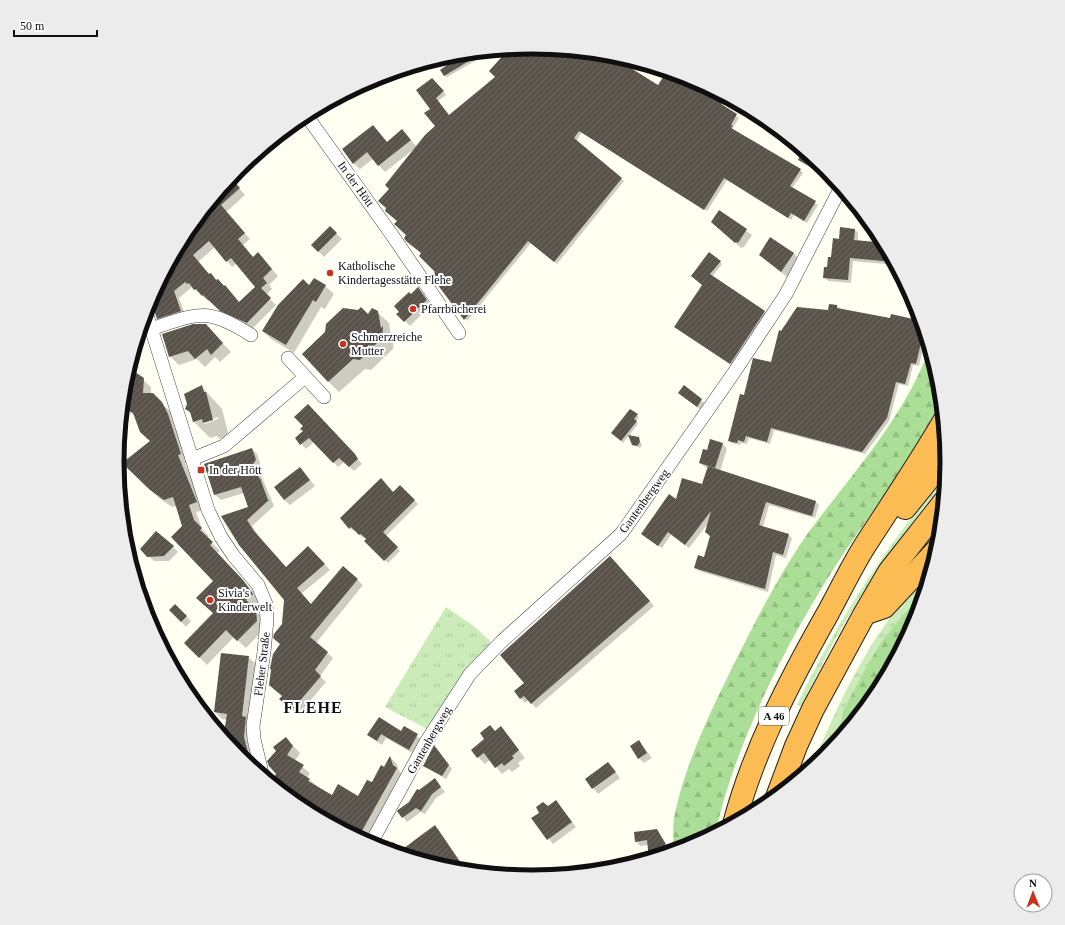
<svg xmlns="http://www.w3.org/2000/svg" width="1065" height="925" font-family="'Times New Roman',serif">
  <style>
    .grass { fill: url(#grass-tufts) }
    .forest { fill: url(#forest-firs) }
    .shadow { fill: #0003; fill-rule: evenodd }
    .building { fill: url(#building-hatch); fill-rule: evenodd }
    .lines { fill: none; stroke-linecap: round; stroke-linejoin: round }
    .minor-casing { stroke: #424242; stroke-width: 14 }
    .motorway-casing { stroke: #202020; stroke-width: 24 }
    .minor { stroke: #fff; stroke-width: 13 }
    .motorway { stroke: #fbbc54; stroke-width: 22 }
    .poi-dot { fill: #c7331f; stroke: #fff; stroke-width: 1.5 }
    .labels { text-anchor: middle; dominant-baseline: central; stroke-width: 4; stroke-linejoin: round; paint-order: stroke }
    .shield { fill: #fff; stroke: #575757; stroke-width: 1 }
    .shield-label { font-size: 11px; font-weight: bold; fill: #0f0f0f }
    .street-label { font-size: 12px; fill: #0f0f0f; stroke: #fff }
    .poi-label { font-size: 12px; fill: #0f0f0f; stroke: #fff; text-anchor: start }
    .district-label { font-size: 16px; font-weight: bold; letter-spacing: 1px; fill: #0f0f0f; stroke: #fff }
    .rim { fill: none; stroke: #0f0f0f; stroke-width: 5 }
  </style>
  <defs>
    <pattern id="grass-tufts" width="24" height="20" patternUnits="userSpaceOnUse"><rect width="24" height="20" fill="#cbecb9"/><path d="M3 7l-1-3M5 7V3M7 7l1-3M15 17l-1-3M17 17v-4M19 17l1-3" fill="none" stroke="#adc99e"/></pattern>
    <pattern id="forest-firs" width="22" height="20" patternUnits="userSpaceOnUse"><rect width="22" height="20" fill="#abde97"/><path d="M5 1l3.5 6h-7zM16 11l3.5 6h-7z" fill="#92bd81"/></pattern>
    <pattern id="building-hatch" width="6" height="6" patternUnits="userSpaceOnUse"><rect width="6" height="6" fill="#59534b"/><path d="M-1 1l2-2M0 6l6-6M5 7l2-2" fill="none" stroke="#6c6761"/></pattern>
  </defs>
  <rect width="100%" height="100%" fill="#fffff2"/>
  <g class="grass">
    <path d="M942,404L916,451L838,562L915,451Z"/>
    <path d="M947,473L946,480C907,527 871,577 840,631C826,655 814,681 801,706L797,705C837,620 888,544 947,473Z"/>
    <path d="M932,572L927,586L884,638L843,711L841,723L827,745L821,761L811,769C834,713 859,658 896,610C907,596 920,584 932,572Z"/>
    <path d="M446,607L475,627L490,641V646L431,731L385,707Z"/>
  </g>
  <g class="forest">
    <path d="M930,347C935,364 944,385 942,403C941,410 933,420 929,426C902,474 868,516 838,562C787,641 736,741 715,834L691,846L673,852C674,839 672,826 675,813C687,759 711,711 735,662C757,618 780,573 808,533C852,474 905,417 930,347Z"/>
    <path d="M927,586L916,622L878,694L821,761L827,745L841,723L843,711L868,664L884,638Z"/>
  </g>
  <g class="shadow">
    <path d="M533,47L608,54L658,86L668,71L692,79L728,98L723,107L739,118L733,128L734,130L800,170L803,173L792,188L818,205L807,223L794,215L791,220L727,180L707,211L582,132L576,142L624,181L557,264L531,243L467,321L436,272L398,221L390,189L414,149L385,172L373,159L360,169L353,163L379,133L388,143L402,131L417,147L436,126L432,109V79L446,95L438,101L449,116L496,77L510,49Z"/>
    <path d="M470,53L475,61L447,77L444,75L442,71L466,54Z"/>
    <path d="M773,125L823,166L819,173L799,160L804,151L769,131Z"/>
    <path d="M233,182L245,195L226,212L250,239L243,245L253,258L264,260L278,276L269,285L272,289L266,295L276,305L253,328L227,316L210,300L208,301L192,287L179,298L186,317L164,324L158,318L151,299L159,284L163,282L162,278L187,231L215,198ZM215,247L232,267L237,263L256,287L239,302L225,286L210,275L198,262Z"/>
    <path d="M719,211L752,235L744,247L741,248L718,227Z"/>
    <path d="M330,228L342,239L324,257L312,245Z"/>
    <path d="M855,230L858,233V241L877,243L878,232L896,265L853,261L851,283L828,281L824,277L840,240Z"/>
    <path d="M794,254L799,259L787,277L760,255Z"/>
    <path d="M720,262L722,264L712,277L767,314L733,366L678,329L703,285L694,278Z"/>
    <path d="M314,279L325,286L334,294L325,309L321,307L294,353L271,339L263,331L309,287Z"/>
    <path d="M418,289L431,305L410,326L398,314Z"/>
    <path d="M837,306L840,309L891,320L922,322L928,343V346L924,345L919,366L913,365L908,386L899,384L889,421L865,454L774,430L770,444L749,438L747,444L741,443L740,445L731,443L729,440L744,396L772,363L828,311Z"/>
    <path d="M377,312L389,323L391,335L394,338L393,349L371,370L365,369L339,392L328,381L369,316Z"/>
    <path d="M214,334L231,352L220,362L215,357L205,367L197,359L179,365L170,356Z"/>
    <path d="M134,352L136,355L132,360L139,367L135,373L151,387V394L170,411L176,424L188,462L185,463L204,510L196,512L202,529L209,536L207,538L220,551L217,553L251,589L260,602L253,608L263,619L264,629L246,648L234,637L207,665L186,643L214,614V581L184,526L177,506L172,507L159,498L124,463L151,442L141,432L136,417L128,410L130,408L123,404L125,381Z"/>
    <path d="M202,387L222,409L229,436L220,439L217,436L210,438L194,422L191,414L187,409ZM218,417V419L204,424L203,422Z"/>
    <path d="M684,387L707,405L702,411L679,393Z"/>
    <path d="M313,410L362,464L354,471L344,462L338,467L314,442L306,449L296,438L304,431V426Z"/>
    <path d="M637,415L639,417L636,421L638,424L623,443L612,433Z"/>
    <path d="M638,438L642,445L640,448L633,445Z"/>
    <path d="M723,444L727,449L720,471L816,502L819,505L815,518L769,505L763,527L788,535L792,538L786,558L776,555L768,592L699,571L695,568L705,558L711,537L706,532L709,522L689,548L671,535L662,548L645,537L676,501L703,485L708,469L700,463L708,451Z"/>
    <path d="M252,449L257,454L261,466L259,470L274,506L252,526L260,538L286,568L314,553L330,570L301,594L311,605L343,567L363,585L316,643L333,658L320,676L326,682L298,715L280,699L283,696L282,625L285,599L240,545L249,507L244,493L221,500L215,495L205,464Z"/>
    <path d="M300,468L315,486L290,505L284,500Z"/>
    <path d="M400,486L418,504L386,536L400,551L388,563L366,541L368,539L365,536L363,538L354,529L353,531L341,518L393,493Z"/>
    <path d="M166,539L178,552L169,561H154L141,549Z"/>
    <path d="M615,562L654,606L536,708L529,700L525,703L515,691L525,683Z"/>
    <path d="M175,605L191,621L186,627L170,610Z"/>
    <path d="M145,610L153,618L149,623V621Z"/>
    <path d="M221,654L248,657L256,664L257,772L239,756L227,720L222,719L215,712Z"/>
    <path d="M379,718L401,733L404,727L422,740L414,754L386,738L382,745L368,735Z"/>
    <path d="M501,728L525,758L518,763L520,766L512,772L509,769L502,774L490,760L485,764L478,757L485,739Z"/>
    <path d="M286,738L300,753L295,761L310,773L307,778L332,797H358L372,784L390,757L397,764L399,771L404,776L367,843L350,834L351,832L343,828L342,829L337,827L301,808L282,791L285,787L275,778Z"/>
    <path d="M639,741L652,758L644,763L639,758Z"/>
    <path d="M438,750L452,769L446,779L424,766Z"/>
    <path d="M608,763L620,778L598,794L586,779Z"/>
    <path d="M435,780L445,792L436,798L425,814L421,812L407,822L399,812L410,803L419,791Z"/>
    <path d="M560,806L576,827L553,844L533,819L548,807Z"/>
    <path d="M438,829L467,872L451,870L419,852L416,859L388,851L404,849Z"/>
    <path d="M656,830L667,844L669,853L651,859L648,845L640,846L636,841Z"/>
  </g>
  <g class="building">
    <path d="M533,47L610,55L658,85L667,71L692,79L725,97L721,104L737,114L731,125L733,126L731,128L801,169L790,186L816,201L804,221L791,213L788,218L724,178L704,210L579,131L574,138L622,178L554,262L528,241L464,320L431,276L435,272L419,256L421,253L406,241L404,238L406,235L394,224L397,221L385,211L386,208L378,201L389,189L385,185L425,135L435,126L424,113L430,109L416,90L432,78L444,91L436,98L449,115L495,77L489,71L509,49Z"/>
    <path d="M484,52L444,76L440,70L463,54Z"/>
    <path d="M373,125L387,142L402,129L411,140L378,166L367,152L353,164L342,149Z"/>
    <path d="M803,150L819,163L816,170L798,160Z"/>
    <path d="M233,180L240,188L221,205L245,233L238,239L253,257L258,252L272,269L263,278L267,283L261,288L271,298L247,323L220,311L203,295L202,296L196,289L194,290L189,283L187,284L185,282L174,291L181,311L157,319L151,300L187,231L219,193ZM209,241L226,262L231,258L255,287L239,302L225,285L224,286L218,279L216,280L211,273L209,274L193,255Z"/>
    <path d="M719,210L747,229L738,243L736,242L735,243L711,222Z"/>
    <path d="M330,226L337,233L318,252L311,245Z"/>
    <path d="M840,227L855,229L854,240L876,242L877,231L894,262L850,258L848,280L823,278L824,267H827L828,257H831L833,238L839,239Z"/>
    <path d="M770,237L794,253L781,272L759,255Z"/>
    <path d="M709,252L721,261L710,274L765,311L730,364L674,327L702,285L691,276Z"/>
    <path d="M314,278L326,285L316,302L313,300L286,345L262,331L278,305L303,279L309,285Z"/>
    <path d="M418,287L427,300L404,322L396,314L399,312L394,306L409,292L411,294Z"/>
    <path d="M829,304L837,305V308L890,318L891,314L922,321L927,337L925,344L921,343L916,364L911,363L905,384L896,382L887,418L862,452L771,428L767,442L746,436L744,442L738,440L737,443L728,441L740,394L744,395L753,358L771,362L779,330L781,331L797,307L828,310Z"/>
    <path d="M361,307L368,314L372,308L378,311L381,328L383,326L382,338L360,360L353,359L328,382L302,354L325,332L326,324L343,308L358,310Z"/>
    <path d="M193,324H206L223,343L211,355L207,349L195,359L188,351L169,357L162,334Z"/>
    <path d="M129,368L144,378L143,393H153L162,402L168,414L181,454L178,455L197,502L189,505L194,520L202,528L200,530L213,542L210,545L243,580L253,594L246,600L256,610L257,621L237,641L226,630L199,658L184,643L213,613L196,598L213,581L171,537L182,526L173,497L164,500L150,490L122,463L150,441L140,432L133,413L127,410L130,407L123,402L125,381Z"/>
    <path d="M202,385L204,392H206L213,420L203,423L202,419L193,422L190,412L185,409L187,404L184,394Z"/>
    <path d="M684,385L702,399L697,407L678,393Z"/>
    <path d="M308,404L355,454L358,459L349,467L339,458L333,463L309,438L300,445L295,438L303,431L300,429L303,426L294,417Z"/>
    <path d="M630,409L638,414L634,419L637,421L621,441L611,433Z"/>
    <path d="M628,435L639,437L640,442L637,446L632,445Z"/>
    <path d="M710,439L723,443L715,468L699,463L703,449L707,450Z"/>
    <path d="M252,448L256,460L253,464L259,478H260L268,500H269L247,520L254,531L286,567L308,546L325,564L297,588L311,604L343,566L358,579L310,637L328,652L315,670L321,676L292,710L279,699L282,696L269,685L271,670L270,668L273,654L280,644L273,638L274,634L282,624L284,600L239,545L221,516L248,507L241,487L214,495L204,464Z"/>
    <path d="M708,466L816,501L812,516L766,502L759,525L789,534L783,555L773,552L765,589L694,568L698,555L704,557L710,536L705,532L711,511L685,545L668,532L658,546L641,534L669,494L676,499L682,478L702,484Z"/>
    <path d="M300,467L310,480L284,500L274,487Z"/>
    <path d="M381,478L393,492L400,485L415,500L383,532L398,547L384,561L364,541L366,539L361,534L359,535L351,527L349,529L340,518Z"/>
    <path d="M156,531L174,546L164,556L147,557L140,549Z"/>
    <path d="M610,556L650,601L531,704L524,696L520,699L514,691L524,683L500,655Z"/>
    <path d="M175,604L187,616L181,622L169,610Z"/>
    <path d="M221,653L249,656L242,716L246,717L244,737L252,767L238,756L220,734L224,733L227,714L214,712Z"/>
    <path d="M379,717L401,731L404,726L418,734L409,750L381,734L377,741L367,735Z"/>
    <path d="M490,725L495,731L501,726L519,750L512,756L514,758L504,766L502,763L495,768L484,753L477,758L471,750L484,739L480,733Z"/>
    <path d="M286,737L293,746L287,755L304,765L299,772L310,779L308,781L332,795L338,784L358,796L367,780L372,782L381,765L384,767L390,756L393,765L397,768L358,838L350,834L351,830L336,821L335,823L329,820L328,822L301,808L281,791L284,785L274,778L276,774L269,766L267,761L276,751L273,747Z"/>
    <path d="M639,740L647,753L638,759L630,746Z"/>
    <path d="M434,745L449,765L442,776L423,766Z"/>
    <path d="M608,762L616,772L592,789L585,779Z"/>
    <path d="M435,778L441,787L432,794L421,811L416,808L402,818L397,811L398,810L409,802L417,789L419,790Z"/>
    <path d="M556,800L572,822L547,840L531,818L539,813L536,807L543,802L548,806Z"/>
    <path d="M435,825L467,872L451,870L425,862L416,850L414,854L416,856L415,859L387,851L392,842L404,848Z"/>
    <path d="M657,829L665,843L667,854L649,859L647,840L635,842L634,832Z"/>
  </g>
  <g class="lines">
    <defs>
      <g id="minor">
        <path d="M306,115L392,235L459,333"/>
        <path d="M146,312L208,510L221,537L233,555L258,585L266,604L267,620L264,652L253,726L254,739L263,777"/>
        <path d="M151,329C198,313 207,307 251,335"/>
        <path d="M288,358L324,397"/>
        <path d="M192,459L224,446L305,377"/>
        <path d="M370,845L426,742L470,674L501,642L621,534L626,527L733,374L786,294L841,187"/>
      </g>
      <g id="motorway">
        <path d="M905,508L947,456"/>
        <path d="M866,613L884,607L938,549"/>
        <path d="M777,797L796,746L813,709L865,613L889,572L944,502"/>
        <path d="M734,824C754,749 790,680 828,613C840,591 851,568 864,547C891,505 919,464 944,421"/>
      </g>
    </defs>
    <use href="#minor" class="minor-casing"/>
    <use href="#motorway" class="motorway-casing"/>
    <use href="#minor" class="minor"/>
    <use href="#motorway" class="motorway"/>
  </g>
  <g class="poi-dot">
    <circle cx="330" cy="273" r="4"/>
    <circle cx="413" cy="309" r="4"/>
    <circle cx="343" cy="344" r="4"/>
    <rect x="197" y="466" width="8" height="8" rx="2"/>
    <circle cx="210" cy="600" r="4"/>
  </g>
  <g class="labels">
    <rect class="shield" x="759" y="707" width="30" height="18" rx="3"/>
    <g class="shield-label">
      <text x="774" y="716">A 46</text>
    </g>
    <g class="street-label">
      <text transform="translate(356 184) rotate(54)">In der Hött</text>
      <text transform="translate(644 501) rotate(-54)">Gantenbergweg</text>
      <text transform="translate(262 664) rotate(-83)">Fleher Straße</text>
      <text transform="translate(429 740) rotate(-60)">Gantenbergweg</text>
    </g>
    <g class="poi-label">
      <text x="338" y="266">Katholische<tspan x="338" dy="14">Kindertagesstätte Flehe</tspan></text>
      <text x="421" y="309">Pfarrbücherei</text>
      <text x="351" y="337">Schmerzreiche<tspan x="351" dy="14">Mutter</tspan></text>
      <text x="209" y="470">In der Hött</text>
      <text x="218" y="593">Sivia's<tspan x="218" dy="14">Kinderwelt</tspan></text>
    </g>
    <g class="district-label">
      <text x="313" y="707">FLEHE</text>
    </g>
  </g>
  <path d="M0 0H1065V925H0ZM124 462a408 408 0 1 1 816 0a408 408 0 1 1-816 0Z" fill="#ececec" fill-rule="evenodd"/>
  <path class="rim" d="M124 462a408 408 0 1 1 816 0a408 408 0 1 1-816 0Z"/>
  <g transform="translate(1033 893) rotate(359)"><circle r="19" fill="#ffffff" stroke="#9f9f9f"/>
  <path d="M0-3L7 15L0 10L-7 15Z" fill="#c7331f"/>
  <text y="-6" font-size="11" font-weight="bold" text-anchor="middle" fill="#0f0f0f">N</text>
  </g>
  <path d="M14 30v6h83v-6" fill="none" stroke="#0f0f0f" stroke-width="2"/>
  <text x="20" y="30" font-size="12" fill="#0f0f0f" stroke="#ffffff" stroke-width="3" paint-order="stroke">50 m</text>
</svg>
